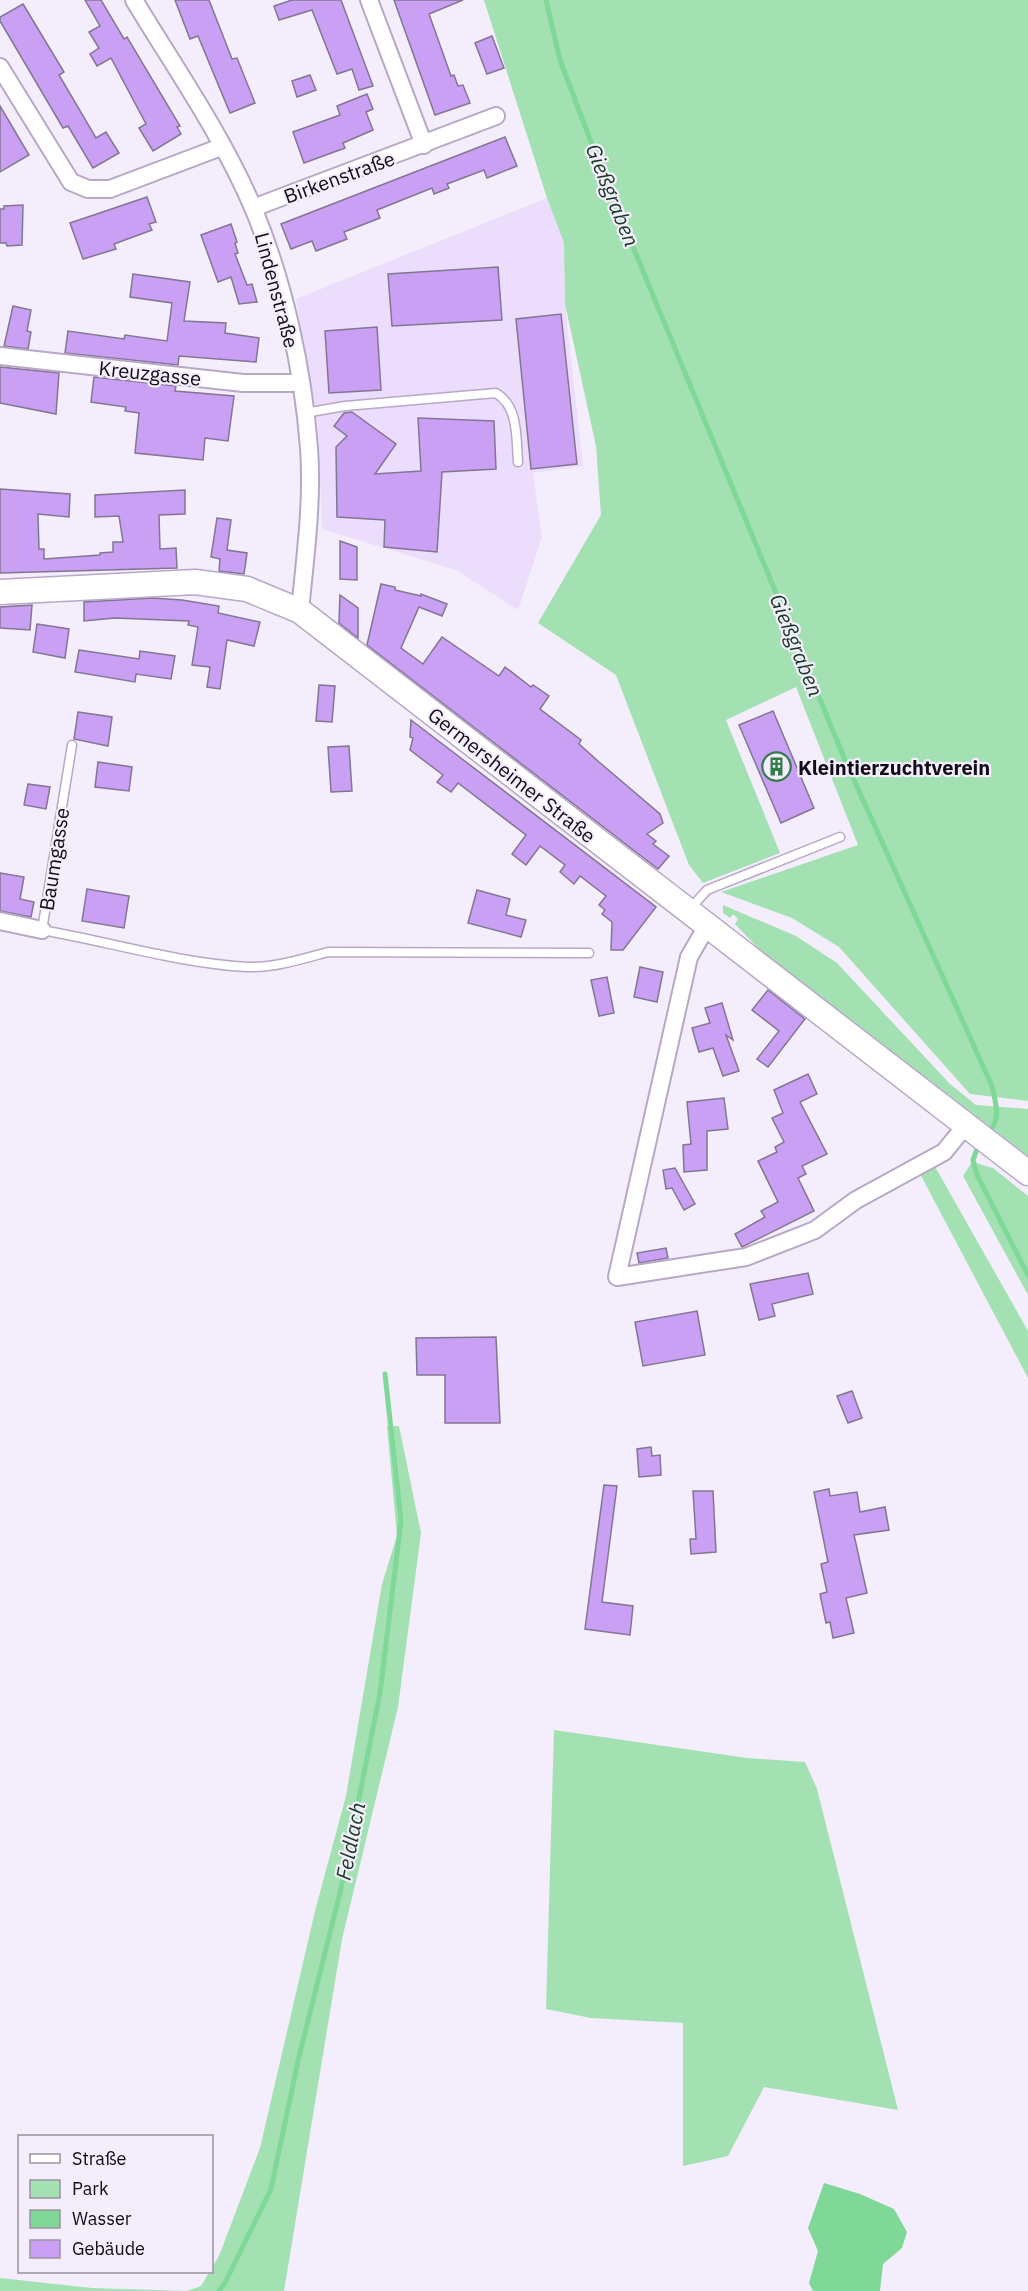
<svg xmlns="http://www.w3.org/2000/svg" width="1028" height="2291" font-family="'IBM Plex Sans',sans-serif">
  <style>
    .built { fill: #ecddfd }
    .green { fill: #a3e1b2 }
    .water { fill: #7fd798 }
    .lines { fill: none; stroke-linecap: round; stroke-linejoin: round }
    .stream { stroke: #7fd798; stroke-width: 5 }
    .building { fill: #c9a0f3; stroke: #837593; stroke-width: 1.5 }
    .lane-casing { stroke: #b7a8c8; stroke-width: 11 }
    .street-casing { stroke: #b7a8c8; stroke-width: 20 }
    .secondary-casing { stroke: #b7a8c8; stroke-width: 27 }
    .lane { stroke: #fff; stroke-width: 8 }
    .street { stroke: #fff; stroke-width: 16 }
    .secondary { stroke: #fff; stroke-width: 24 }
    .labels { text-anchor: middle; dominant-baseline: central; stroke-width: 4.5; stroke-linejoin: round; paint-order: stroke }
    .street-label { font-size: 20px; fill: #120c17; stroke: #f4edfb }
    .poi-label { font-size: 20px; font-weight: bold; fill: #120c17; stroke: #f4edfb; text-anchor: start }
    .water-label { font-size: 21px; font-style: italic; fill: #153a21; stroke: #f4edfb }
  </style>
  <rect width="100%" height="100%" fill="#f4edfb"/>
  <path class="built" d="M547,198L564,243L565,304L583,466L533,473L542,537L518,610L456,570L322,529L318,424L296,299Z"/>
  <g class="green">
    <path d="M484,0H1028V1101L970,1094L839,947L792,918L721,892L858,845L796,687L726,720L780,853L703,883L689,865L616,675L538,623L601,515L596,446L565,304L564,243L547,198Z"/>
    <path d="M723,905L796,936L837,963L950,1084L976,1105L1028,1109V1156L758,948L735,924L738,919L733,914L730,918L723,913Z"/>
    <path d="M972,1162L993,1168L1028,1196V1295L963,1176Z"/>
    <path d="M933,1163L1028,1331V1378L918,1170Z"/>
    <path d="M387,1426H399L421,1533L398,1707L342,1939L284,2291H0V2278L92,2288L187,2291L201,2286L219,2256L260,2148L316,1907L346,1796L382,1584L397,1536Z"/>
    <path d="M554,1730L747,1758L805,1762L817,1789L898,2110L764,2087L728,2156L683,2166V2023L591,2018L546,2009Z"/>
  </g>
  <path class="water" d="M824,2183L860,2194L894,2209L907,2232L902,2248L883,2264L880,2291H813L809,2283L818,2251L808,2228Z"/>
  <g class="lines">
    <g class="stream">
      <path d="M546,0L560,60L607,184L845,760L992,1086C996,1105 1002,1119 987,1135"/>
      <path d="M979,1144L973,1160L977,1175L1028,1275"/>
      <path d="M219,2291L225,2283L271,2189L298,2061L340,1893L380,1693L401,1521L385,1374"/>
    </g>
  </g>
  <g class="building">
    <path d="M85,0H101L124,39L127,37L180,126L177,127L181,134L153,151L139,128L146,124L111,58L97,66L90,54L99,48L89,32L100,26Z"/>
    <path d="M175,0H209L232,59L237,58L255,103L230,113L198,36L190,39Z"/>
    <path d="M292,0H341L373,86L359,90L352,69L337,74L312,10L279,20L274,6Z"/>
    <path d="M394,0H463L429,14L451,76L454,75L458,86L463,85L470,103L435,115Z"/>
    <path d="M23,4L64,72L59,75L96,138L106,132L119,153L93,168L68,126L63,128L0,21V17Z"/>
    <path d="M492,36L504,68L487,74L475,43Z"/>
    <path d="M310,75L316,90L297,97L292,81Z"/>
    <path d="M367,94L373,109L366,112L373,130L343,143L345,148L304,163L293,132L340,115L337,106Z"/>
    <path d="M0,106L29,155L0,172Z"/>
    <path d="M505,137L517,166L487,178L484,170L447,184L449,188L434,194L432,188L377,210L380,218L344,232L347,239L316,251L312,241L291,249L281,224Z"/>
    <path d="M147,197L156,222L149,224L152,230L114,244L116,249L83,259L70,223Z"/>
    <path d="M23,205L22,245L7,246L6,243H0V209H4V206Z"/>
    <path d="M231,224L237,242L235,243L238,253L235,254L247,285L252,284L257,302L239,304L231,277L218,282L201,235Z"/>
    <path d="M498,267L502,320L392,326L388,274Z"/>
    <path d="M133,274L190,282L184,321L226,323L225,333L259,338L256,362L179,356L178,365L65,353L68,331L124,339L125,335L167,341L172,303L130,297Z"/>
    <path d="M13,306L31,310L27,331L31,332L28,349L4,346Z"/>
    <path d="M561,314L577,464L531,469L516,319Z"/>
    <path d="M377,327L381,390L329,393L325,331Z"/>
    <path d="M0,367L59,373L56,414L0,403Z"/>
    <path d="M94,377L176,386L175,391L234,396L228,441L205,438L203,460L135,453L139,413L125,411L126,407L91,402Z"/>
    <path d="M352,412L396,444L375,474L421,471L418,418L494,421L496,469L442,472L437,552L384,547L385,520L337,517L336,447L347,436L334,426L344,413Z"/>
    <path d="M0,489L70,494L69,517L38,514L39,549H44V559L100,555V553L113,552V542H123L119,516L95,517V495L185,490V514L159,515L160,549L176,548L177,568L0,573Z"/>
    <path d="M217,518L231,520L227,550L247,553L244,574L219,571L220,559L211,557Z"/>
    <path d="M340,541L357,547V580L340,579Z"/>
    <path d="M381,584L395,587V590L421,596V594L447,604L442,616L419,607L401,648L423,664L442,637L499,676L505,667L531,687L533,685L549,696L540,709L581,740L579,744L599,762L660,814L663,823L647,834L656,841L653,844L669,856L658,869L367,645Z"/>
    <path d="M340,595L358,608V638L339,623Z"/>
    <path d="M153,598L182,600L219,606L218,613L260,622L254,646L227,640L220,689L207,687L210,667L192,665L198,627L188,625L189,621L115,618L84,621V602Z"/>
    <path d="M32,605L30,630L0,628V607Z"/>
    <path d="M37,624L69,629L65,658L33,652Z"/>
    <path d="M79,650L139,659L140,651L175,656L171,679L136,674L135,682L75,672Z"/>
    <path d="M319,685L335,686L332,722L316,721Z"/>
    <path d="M773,711L814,808L781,823L739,725Z"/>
    <path d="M78,712L112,717L108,746L74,739Z"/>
    <path d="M411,720L656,907L623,950H611L612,922L602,914L605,910L599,905L606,896L580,876L574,884L560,872L565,865L540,846L526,865L512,854L526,835L458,783L451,792L437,782L443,775L410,750L413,738L410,737Z"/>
    <path d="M349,746L352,791L331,792L328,747Z"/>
    <path d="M98,762L132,767L129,791L95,787Z"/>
    <path d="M28,784L50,787L46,809L24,805Z"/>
    <path d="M0,873L24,877L20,899L34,902L31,917L0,911Z"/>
    <path d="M87,889L129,896L124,928L82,921Z"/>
    <path d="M477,890L510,899L506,915L526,920L521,937L468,923Z"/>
    <path d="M640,967L663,972L657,1002L634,997Z"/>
    <path d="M607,977L614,1013L599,1016L591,980Z"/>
    <path d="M768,990L805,1019L768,1067L757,1059L779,1031L752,1010Z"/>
    <path d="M722,1003L733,1040L726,1035L739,1071L723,1076L713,1048L699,1052L692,1028L710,1023L705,1008Z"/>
    <path d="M808,1074L817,1094L800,1102L827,1154L802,1166L806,1174L798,1178L814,1211L742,1247L735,1234L765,1217L761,1211L778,1202L758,1161L777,1152L775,1147L784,1142L772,1118L783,1113L774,1090Z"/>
    <path d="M724,1098L728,1129L707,1131V1170L684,1172L683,1145L691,1144L687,1102Z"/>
    <path d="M675,1168L695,1204L684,1210L672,1188L666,1189L663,1170Z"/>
    <path d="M666,1248L668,1258L639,1263L637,1253Z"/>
    <path d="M808,1273L813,1294L772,1304L775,1316L759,1320L750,1284Z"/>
    <path d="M697,1311L705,1355L643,1366L635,1322Z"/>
    <path d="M496,1337L500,1423H445V1375H417L416,1338Z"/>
    <path d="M852,1391L862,1418L848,1423L837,1396Z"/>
    <path d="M651,1447L652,1456L660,1455L661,1475L639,1477L637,1449Z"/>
    <path d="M604,1485L617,1486L602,1602L633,1606L630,1635L585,1629Z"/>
    <path d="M829,1489L830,1496L857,1492L860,1512L885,1507L889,1530L854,1535L867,1593L846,1598L854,1633L833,1638L830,1622L826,1623L820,1594L827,1592L821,1564L828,1562L814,1492Z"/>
    <path d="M693,1491H713L716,1552L691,1554L690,1539H696Z"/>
  </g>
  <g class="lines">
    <defs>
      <g id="lane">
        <path d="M305,413L345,406L496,393C519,407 516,438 518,462"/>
        <path d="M72,745L42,930C110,942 178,963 247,967C274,968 302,959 328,952L589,953"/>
        <path d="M689,910L707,890L840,837"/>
      </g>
      <g id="street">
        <path d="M134,0C175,68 223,136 254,210C284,283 303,369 309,448C313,502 305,558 300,611"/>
        <path d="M369,0L424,145"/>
        <path d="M0,67L71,182L88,189H110L221,147"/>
        <path d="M253,208L496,116"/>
        <path d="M0,356L243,383H301"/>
        <path d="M0,921L42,930"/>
        <path d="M707,926L689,957L617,1277L746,1257L815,1230L856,1200L944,1152L966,1125"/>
      </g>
      <path id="secondary" d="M0,592L195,582L247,589L300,611L1028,1173"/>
    </defs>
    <use href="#lane" class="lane-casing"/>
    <use href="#street" class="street-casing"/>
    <use href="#secondary" class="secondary-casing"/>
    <use href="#lane" class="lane"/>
    <use href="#street" class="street"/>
    <use href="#secondary" class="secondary"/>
  </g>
  <defs>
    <symbol id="building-ring" viewBox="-11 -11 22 22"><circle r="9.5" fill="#f4edfb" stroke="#337d4b" stroke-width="1.5"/><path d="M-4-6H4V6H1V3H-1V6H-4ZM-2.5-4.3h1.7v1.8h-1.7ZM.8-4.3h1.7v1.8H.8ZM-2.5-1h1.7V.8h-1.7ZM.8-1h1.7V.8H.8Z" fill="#337d4b"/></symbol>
  </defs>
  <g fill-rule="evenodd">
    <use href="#building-ring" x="760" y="750" width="33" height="33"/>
  </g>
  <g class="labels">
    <g class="street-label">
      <text transform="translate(339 177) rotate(-20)">Birkenstraße</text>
      <text transform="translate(277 290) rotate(75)">Lindenstraße</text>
      <text transform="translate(150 373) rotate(6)">Kreuzgasse</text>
      <text transform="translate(512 775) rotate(38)">Germersheimer Straße</text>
      <text transform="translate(54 859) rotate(-81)">Baumgasse</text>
    </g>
    <g class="poi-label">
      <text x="798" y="767">Kleintierzuchtverein</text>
    </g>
    <g class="water-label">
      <text transform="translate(613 195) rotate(68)">Gießgraben</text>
      <text transform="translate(797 645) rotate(68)">Gießgraben</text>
      <text transform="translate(350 1841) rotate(-79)">Feldlach</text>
    </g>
  </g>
  <rect x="18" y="2135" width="195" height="138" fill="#f4edfb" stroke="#9a93a0" stroke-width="1.5"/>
  <rect x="30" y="2154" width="30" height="9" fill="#ffffff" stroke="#9a93a0" stroke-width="1.5"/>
  <text x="72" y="2165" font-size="18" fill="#120c17">Straße</text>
  <rect x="30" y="2180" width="30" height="18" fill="#a3e1b2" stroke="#9a93a0" stroke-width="1.5"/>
  <text x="72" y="2195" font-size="18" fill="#120c17">Park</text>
  <rect x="30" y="2210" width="30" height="18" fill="#7fd798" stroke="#9a93a0" stroke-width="1.5"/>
  <text x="72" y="2225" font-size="18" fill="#120c17">Wasser</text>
  <rect x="30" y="2240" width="30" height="18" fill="#c9a0f3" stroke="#9a93a0" stroke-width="1.5"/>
  <text x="72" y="2255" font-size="18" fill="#120c17">Gebäude</text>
</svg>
